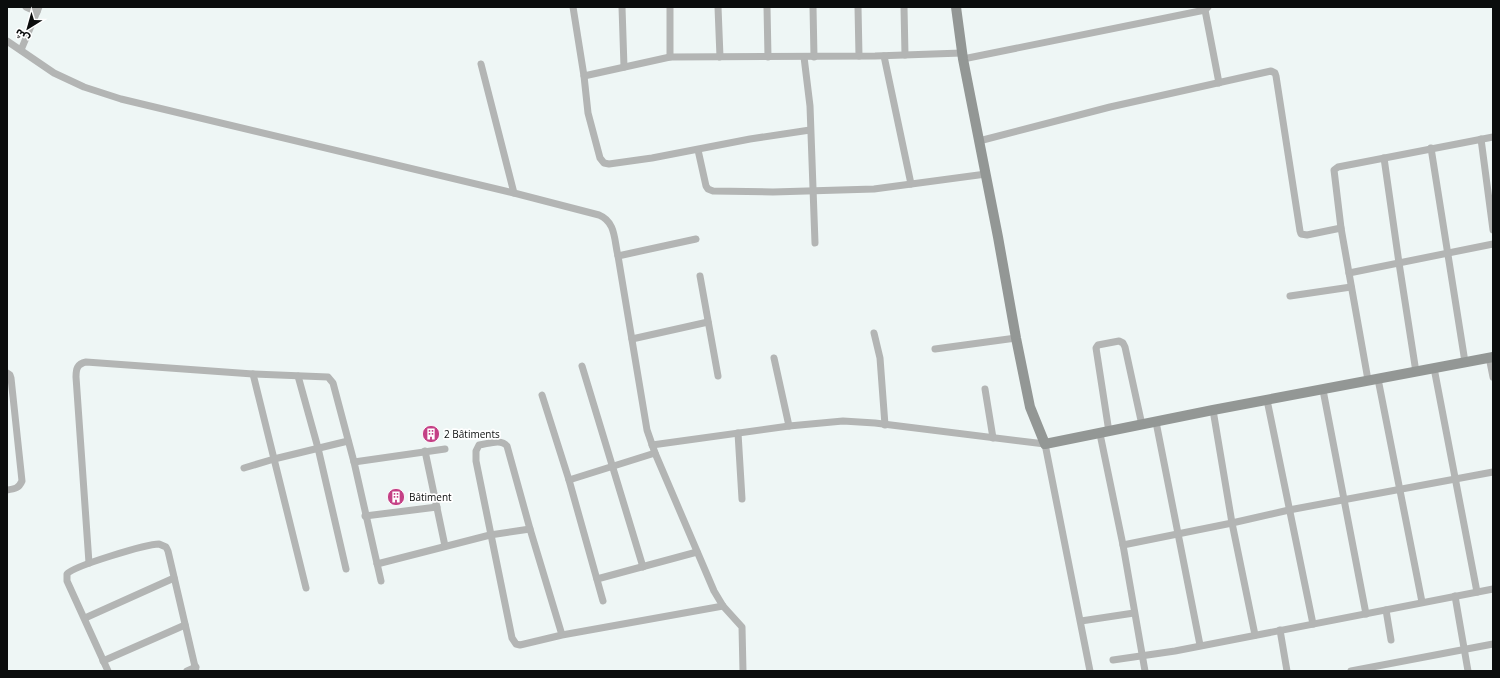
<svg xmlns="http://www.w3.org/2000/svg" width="1500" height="678" font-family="'Open Sans','Noto Sans Arabic',sans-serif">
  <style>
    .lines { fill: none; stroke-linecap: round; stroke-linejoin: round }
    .street { stroke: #b3b5b4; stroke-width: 7 }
    .secondary { stroke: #939795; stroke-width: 10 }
    .labels { text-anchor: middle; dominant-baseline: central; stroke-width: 3.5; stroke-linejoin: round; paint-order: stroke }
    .poi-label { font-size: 10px; fill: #0b0d0d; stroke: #fff; text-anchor: start }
  </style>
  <rect width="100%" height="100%" fill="#eef6f5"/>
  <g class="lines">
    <g class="street">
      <path d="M26,7L37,12"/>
      <path d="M573,7L584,76L588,113L600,158L604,163L609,164L652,158L750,139L810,130"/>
      <path d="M622,7L624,67"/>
      <path d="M718,7L720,57"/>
      <path d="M767,7L768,57"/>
      <path d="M813,7L814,57"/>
      <path d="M858,7L859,56"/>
      <path d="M904,7L905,55"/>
      <path d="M1208,7L1205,10L1219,83"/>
      <path d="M7,41L54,73L84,87L121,99L514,193L599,215C616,222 614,240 618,256L647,430L655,453L714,591L723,606L742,627L743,671"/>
      <path d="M21,50L39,7"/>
      <path d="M884,56L911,184"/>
      <path d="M670,57V7"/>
      <path d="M804,57L810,106L815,243"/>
      <path d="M963,59L1205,10"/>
      <path d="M481,64L514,193"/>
      <path d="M584,76L670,57L875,56L962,53"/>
      <path d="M1481,139L1493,230"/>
      <path d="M979,141L1110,107L1271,71L1275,73L1276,76L1300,231L1301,234L1307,235L1341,228"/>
      <path d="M1431,148L1465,362"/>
      <path d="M698,150L706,186L708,189L713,191L773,192L874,189L986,174"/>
      <path d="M1384,158L1399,263L1416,372"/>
      <path d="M618,256L696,239"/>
      <path d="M1349,273L1493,244"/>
      <path d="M700,276L718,376"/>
      <path d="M1290,296L1351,287"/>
      <path d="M874,333L880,358L885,425"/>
      <path d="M632,339L708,322"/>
      <path d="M935,349L1016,338"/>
      <path d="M1489,357L1493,377"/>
      <path d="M774,358L789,426"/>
      <path d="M582,366L643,567"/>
      <path d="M1434,368L1477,592"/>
      <path d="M7,373L10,375L11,378L22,481C19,488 15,489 7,490"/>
      <path d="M253,374L306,588"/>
      <path d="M298,376L318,448L346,569"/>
      <path d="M1378,379L1422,602"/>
      <path d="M1368,380L1341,228L1334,170L1338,167L1493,137"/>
      <path d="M985,389L993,438"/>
      <path d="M1323,390L1366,614"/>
      <path d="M542,395L569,480L603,601"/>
      <path d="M1267,400L1313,624"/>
      <path d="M1213,410L1232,523L1255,635"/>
      <path d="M1156,422L1200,645"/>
      <path d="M1109,432L1096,348L1098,345L1119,341L1123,343L1125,347L1142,425"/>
      <path d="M738,433L742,499"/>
      <path d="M1100,434L1123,545L1145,671"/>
      <path d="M652,445L789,426L843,421L875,423L1045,444L1090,671"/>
      <path d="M425,451L445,546"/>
      <path d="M354,462L445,449"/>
      <path d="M244,468L274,459L348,441"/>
      <path d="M569,480L655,453"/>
      <path d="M365,516L437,507"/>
      <path d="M1123,545L1232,523L1289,510L1493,472"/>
      <path d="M89,563L76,377C76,369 77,364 86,362L253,374L328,377L333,383L354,462L381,581"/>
      <path d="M377,564L490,535L530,529"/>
      <path d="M597,579L697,552"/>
      <path d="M1455,596L1468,671"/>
      <path d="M1386,610L1391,640"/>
      <path d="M85,618L174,578"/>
      <path d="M1081,621L1134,613"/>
      <path d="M1280,630L1287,671"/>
      <path d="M562,635L530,529L507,446C501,438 488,444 479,445L476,451V461L512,638L516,644L520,645L562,635L723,606"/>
      <path d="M1113,660L1175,651L1493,589"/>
      <path d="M103,661L185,625"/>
      <path d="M108,671L67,581V574C73,566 147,544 159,544L166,547L168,551L196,671"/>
      <path d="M187,671L196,667"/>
      <path d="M1351,671L1493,644"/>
    </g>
    <path class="secondary" d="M956,7L963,59L998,237L1016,338L1030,407L1045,444L1213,410L1493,357"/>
  </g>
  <defs>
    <symbol id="building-disc" viewBox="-11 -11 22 22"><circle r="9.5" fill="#c44085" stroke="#fff"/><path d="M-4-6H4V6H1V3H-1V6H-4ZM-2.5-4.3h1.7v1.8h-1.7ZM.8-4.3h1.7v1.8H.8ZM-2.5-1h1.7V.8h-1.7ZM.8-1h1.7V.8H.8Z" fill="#fff"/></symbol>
  </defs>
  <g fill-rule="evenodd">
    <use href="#building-disc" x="421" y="424" width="20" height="20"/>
    <use href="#building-disc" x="386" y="487" width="20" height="20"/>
  </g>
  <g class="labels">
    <g class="poi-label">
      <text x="444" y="434">2 Bâtiments</text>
      <text x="409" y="497">Bâtiment</text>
    </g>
  </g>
  <rect width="1500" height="678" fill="none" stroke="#0b0d0d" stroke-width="16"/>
  <g transform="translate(28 28) rotate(217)" stroke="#ffffff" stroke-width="3" paint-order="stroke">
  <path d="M0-3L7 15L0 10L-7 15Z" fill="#0b0d0d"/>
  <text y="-6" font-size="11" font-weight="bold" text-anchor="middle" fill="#0b0d0d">ش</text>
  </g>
</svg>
